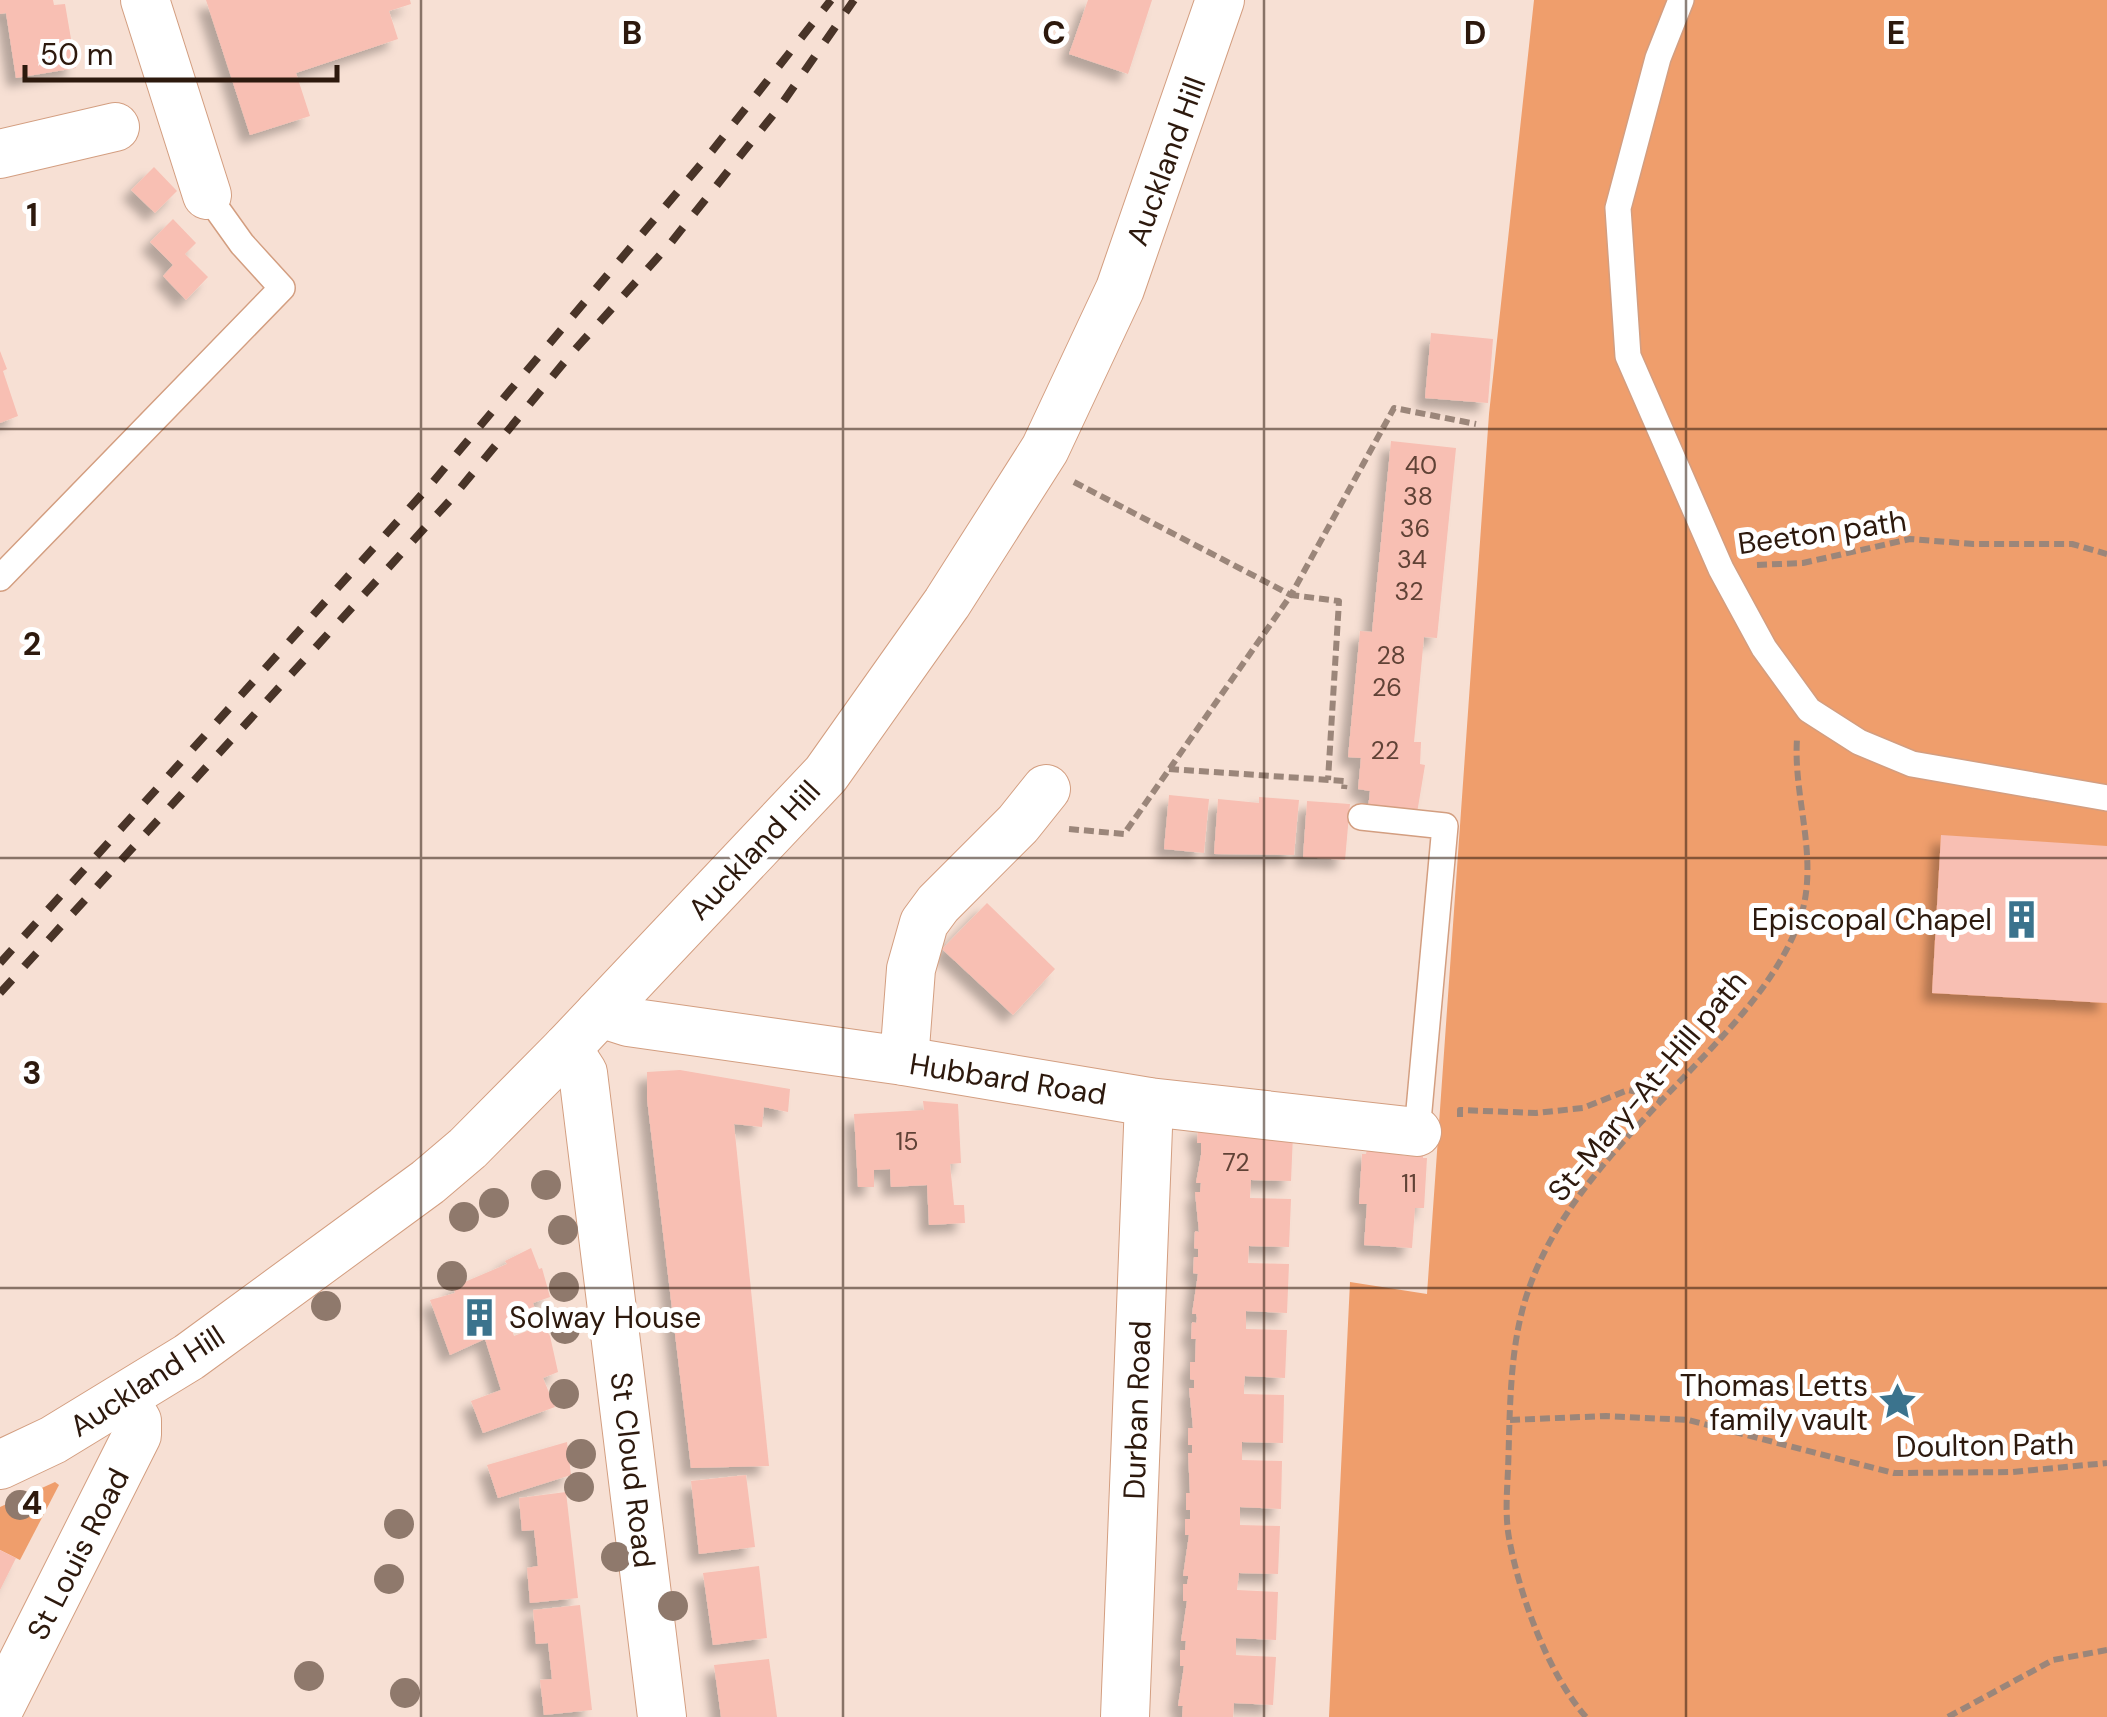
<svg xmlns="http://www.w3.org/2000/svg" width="2107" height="1717" font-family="'DM Sans',sans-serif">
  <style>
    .green { fill: #ef9e6c }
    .building { fill: #f8bfb3; filter: url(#shadow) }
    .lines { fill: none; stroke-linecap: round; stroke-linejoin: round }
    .service-casing { stroke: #d39e80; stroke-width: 28 }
    .minor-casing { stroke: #d39e80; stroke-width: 50 }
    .path { stroke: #9b867a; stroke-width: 6; stroke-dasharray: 10 5; stroke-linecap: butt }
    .service { stroke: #fff; stroke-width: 25 }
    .minor { stroke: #fff; stroke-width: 48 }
    .rail { stroke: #493428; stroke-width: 8; stroke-dasharray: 18 18; stroke-linecap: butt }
    .tree { fill: #8f796c }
    .grid { fill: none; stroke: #2d190d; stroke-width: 2.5; stroke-opacity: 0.55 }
    .labels { text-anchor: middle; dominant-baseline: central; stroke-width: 10; stroke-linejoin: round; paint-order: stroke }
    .number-label { font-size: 25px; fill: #604236 }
    .street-label { font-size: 30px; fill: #2d190d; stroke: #fff }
    .poi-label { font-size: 30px; fill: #2d190d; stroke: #fff; text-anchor: end }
    .grid-label { font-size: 32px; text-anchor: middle; font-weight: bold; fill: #2d190d; stroke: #fff; stroke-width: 10; stroke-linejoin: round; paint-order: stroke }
  </style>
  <defs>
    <filter id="shadow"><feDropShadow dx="-9" dy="9" stdDeviation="5" flood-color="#0004"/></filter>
  </defs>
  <rect width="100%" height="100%" fill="#f7e0d4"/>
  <g class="green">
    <path d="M1534,0H2107V1717H1329L1350,1282L1427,1294L1489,414Z"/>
    <path d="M55,1482L59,1485L20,1560L0,1550V1507Z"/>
  </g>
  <g class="building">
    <path d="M0,0H53L54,5L65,4L76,68L16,78L6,13L0,14Z"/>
    <path d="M206,0H410L411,4L389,11L398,39L296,73L310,116L250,135Z"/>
    <path d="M1088,0H1152L1128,74L1069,54Z"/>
    <path d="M154,167L177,191L155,213L131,190Z"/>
    <path d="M173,219L196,243L185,254L208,277L186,300L163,276L173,265L150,242Z"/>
    <path d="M1431,333L1493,339L1488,403L1425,398Z"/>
    <path d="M0,351L7,369L3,371L18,416L0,423Z"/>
    <path d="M1391,441L1456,448L1437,638L1424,637L1414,742H1421L1420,764L1425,765L1417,813L1368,808L1370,791L1358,789L1361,758L1348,757L1360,631L1372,632Z"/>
    <path d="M1169,795L1209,799L1204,853L1164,849Z"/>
    <path d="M1259,797L1299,800L1294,855L1214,854L1218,799L1259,803Z"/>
    <path d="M1307,801L1350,804L1345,860L1303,857Z"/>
    <path d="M1941,835L2107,846V1003L1932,993Z"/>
    <path d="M987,903L1055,969L1013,1015L942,949Z"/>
    <path d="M680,1070L790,1089L788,1112L764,1107L762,1127L734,1124L769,1466L691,1468L647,1099V1072Z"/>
    <path d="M923,1101L958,1104L961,1163L950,1164L954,1205H964L965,1223L929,1225L927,1185L891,1187L890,1169L874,1170V1187H858L854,1114L924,1110Z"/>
    <path d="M1198,1126L1293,1134L1291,1181L1251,1180L1250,1198L1291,1199L1289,1247L1249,1246L1248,1263L1289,1264L1287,1313L1246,1311V1329L1287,1330L1285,1378L1245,1376L1244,1385V1394L1284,1395L1283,1443L1242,1442V1460L1282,1461L1281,1509L1240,1507V1525L1280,1526L1278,1574L1239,1573L1238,1581L1237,1590L1278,1592L1276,1640L1236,1638V1655L1276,1657L1273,1705L1234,1703L1233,1717H1182L1183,1706H1178L1184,1666H1180V1650H1185L1186,1641H1181L1187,1601H1183V1584H1187L1188,1579V1576H1183L1189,1535H1185V1519H1190V1510H1186V1493H1190L1188,1453H1192V1445H1188V1428H1193L1189,1388H1194V1380L1190,1379V1362H1195L1196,1339H1191L1192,1322L1196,1323L1197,1318L1196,1314H1192L1198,1274L1193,1273L1194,1257H1198V1249L1194,1248L1195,1231L1199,1232L1195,1192H1200L1201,1183H1196L1201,1155V1143H1197Z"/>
    <path d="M1367,1149L1407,1156V1152L1423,1153V1158H1427L1424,1208H1415L1412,1248L1364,1245L1367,1204H1359L1362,1154H1366Z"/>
    <path d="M531,1248L539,1269L542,1268L550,1297L533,1303L536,1312L509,1322L514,1336L543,1325L550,1336L558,1372L543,1378L555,1407L483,1433L471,1401L501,1390L485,1339L450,1355L430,1300L455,1293L453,1287L507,1264L505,1261Z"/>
    <path d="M567,1442L571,1475L498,1498L487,1465Z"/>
    <path d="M746,1475L755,1547L699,1554L691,1481Z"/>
    <path d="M566,1492L578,1598L530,1603L527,1568L538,1566L536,1547L534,1530L522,1531L519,1498Z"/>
    <path d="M0,1550L16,1558L0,1590Z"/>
    <path d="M759,1566L767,1638L713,1645L703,1573Z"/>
    <path d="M580,1605L592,1710L544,1715L540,1680L552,1679L548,1643L536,1644L533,1610Z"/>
    <path d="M769,1659L777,1717H721L714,1665Z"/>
  </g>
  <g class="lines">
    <defs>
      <g id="service">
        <path d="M1681,0L1658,58L1618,208L1628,356L1721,569L1764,648L1809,710L1859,742L1912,764L2107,798"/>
        <path d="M0,578L282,288L242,244L207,195"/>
        <path d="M1361,817L1445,826L1417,1132"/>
      </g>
      <g id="minor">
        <path d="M145,0L207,195"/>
        <path d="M0,154L115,127"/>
        <path d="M600,1013L628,1022L904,1061L1149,1102L1417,1132"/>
        <path d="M567,1048L583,1073L662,1717"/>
        <path d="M904,1061L911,969L924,923L938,904L1018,824L1046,789"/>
        <path d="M0,1465L53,1440L189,1357L428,1182L468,1148L567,1048L826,774L947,603L1045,449L1120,289L1220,0"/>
        <path d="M0,1707L137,1435V1421L124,1399"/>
        <path d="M1125,1717L1149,1102"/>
      </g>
    </defs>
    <use href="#service" class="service-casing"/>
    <use href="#minor" class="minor-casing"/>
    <g class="path">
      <path d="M1074,482L1291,595L1394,408L1476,424"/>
      <path d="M1757,565L1803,563L1910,539L1973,544H2072L2107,554"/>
      <path d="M1169,769L1345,781L1344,789"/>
      <path d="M1069,829L1124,834L1291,595L1339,601L1328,780"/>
      <path d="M1460,1117V1110L1536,1113L1583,1108L1628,1090L1648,1094L1661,1101"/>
      <path d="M1510,1420L1606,1416L1688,1420L1894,1473L2013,1472L2107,1463"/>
      <path d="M1586,1717C1548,1674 1519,1594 1509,1538C1505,1515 1507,1492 1508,1470C1510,1416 1509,1356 1524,1304C1550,1213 1621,1143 1684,1077C1728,1031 1778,981 1800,919C1820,859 1793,799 1797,739"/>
      <path d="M1948,1717L2053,1660L2107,1650"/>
    </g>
    <use href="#service" class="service"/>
    <use href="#minor" class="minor"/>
    <g class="rail">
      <path d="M0,963L432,483L712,151L831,0"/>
      <path d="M0,993L453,497L571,354L669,245L781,105L854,0"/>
    </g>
  </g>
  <g class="tree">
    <circle cx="546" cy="1185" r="15"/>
    <circle cx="494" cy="1203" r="15"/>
    <circle cx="464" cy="1217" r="15"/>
    <circle cx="563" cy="1230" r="15"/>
    <circle cx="452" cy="1276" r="15"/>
    <circle cx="564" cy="1287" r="15"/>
    <circle cx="326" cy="1306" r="15"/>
    <circle cx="565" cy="1329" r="15"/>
    <circle cx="564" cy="1394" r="15"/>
    <circle cx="581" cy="1454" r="15"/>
    <circle cx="579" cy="1487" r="15"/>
    <circle cx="20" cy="1505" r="15"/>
    <circle cx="399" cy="1524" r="15"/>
    <circle cx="616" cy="1557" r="15"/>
    <circle cx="389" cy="1579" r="15"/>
    <circle cx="673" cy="1606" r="15"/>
    <circle cx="309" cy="1676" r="15"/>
    <circle cx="405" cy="1693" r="15"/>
  </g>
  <path class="grid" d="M421,0V1717M843,0V1717M1264,0V1717M1686,0V1717M0,429H2107M0,858H2107M0,1288H2107"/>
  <defs>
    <symbol id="building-bare" viewBox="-9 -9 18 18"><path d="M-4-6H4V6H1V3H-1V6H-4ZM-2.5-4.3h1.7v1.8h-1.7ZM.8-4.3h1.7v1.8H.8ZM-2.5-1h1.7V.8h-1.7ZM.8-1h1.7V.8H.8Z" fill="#3b738d" stroke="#fff" stroke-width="2.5" paint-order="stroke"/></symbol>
    <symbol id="sight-bare" viewBox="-9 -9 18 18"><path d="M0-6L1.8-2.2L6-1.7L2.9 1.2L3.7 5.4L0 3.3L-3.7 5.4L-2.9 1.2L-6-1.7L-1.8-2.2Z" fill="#3b738d" stroke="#fff" stroke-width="2.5" paint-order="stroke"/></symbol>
  </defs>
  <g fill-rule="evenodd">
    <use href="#building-bare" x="1994" y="892" width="55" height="55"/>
    <use href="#building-bare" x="452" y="1290" width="55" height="55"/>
    <use href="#sight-bare" x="1870" y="1374" width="55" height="55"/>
  </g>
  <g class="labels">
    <g class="number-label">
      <text x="1421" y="465">40</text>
      <text x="1418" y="496">38</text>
      <text x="1415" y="528">36</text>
      <text x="1412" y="559">34</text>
      <text x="1409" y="591">32</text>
      <text x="1391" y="655">28</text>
      <text x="1387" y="687">26</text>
      <text x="1385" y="750">22</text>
      <text x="907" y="1141">15</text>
      <text x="1236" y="1162">72</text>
      <text x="1409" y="1183">11</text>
    </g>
    <g class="street-label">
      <text transform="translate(1166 161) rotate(-70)">Auckland Hill</text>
      <text transform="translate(1822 532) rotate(-8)">Beeton path</text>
      <text transform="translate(754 850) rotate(-47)">Auckland Hill</text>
      <text transform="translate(1008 1079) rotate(9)">Hubbard Road</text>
      <text transform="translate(1647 1086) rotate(-50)">St-Mary-At-Hill path</text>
      <text transform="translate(147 1381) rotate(-33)">Auckland Hill</text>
      <text transform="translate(1137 1410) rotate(-88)">Durban Road</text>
      <text transform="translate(1985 1445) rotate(-1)">Doulton Path</text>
      <text transform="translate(633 1470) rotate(83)">St Cloud Road</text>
      <text transform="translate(78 1554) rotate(-63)">St Louis Road</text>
    </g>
    <g class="poi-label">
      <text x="1992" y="919">Episcopal Chapel</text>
      <text x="509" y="1317" text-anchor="start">Solway House</text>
      <text x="1868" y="1385">Thomas Letts<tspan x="1868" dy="34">family vault</tspan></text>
    </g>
  </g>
  <g class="grid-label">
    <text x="632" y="44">B</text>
    <text x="1054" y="44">C</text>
    <text x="1475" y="44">D</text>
    <text x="1896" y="44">E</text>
    <text x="32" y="226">1</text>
    <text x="32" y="655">2</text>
    <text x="32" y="1084">3</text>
    <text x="32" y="1514">4</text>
  </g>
  <path d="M25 65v15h312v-15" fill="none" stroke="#2d190d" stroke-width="5"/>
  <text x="40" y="65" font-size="30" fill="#2d190d" stroke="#ffffff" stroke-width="8" paint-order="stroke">50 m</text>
</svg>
